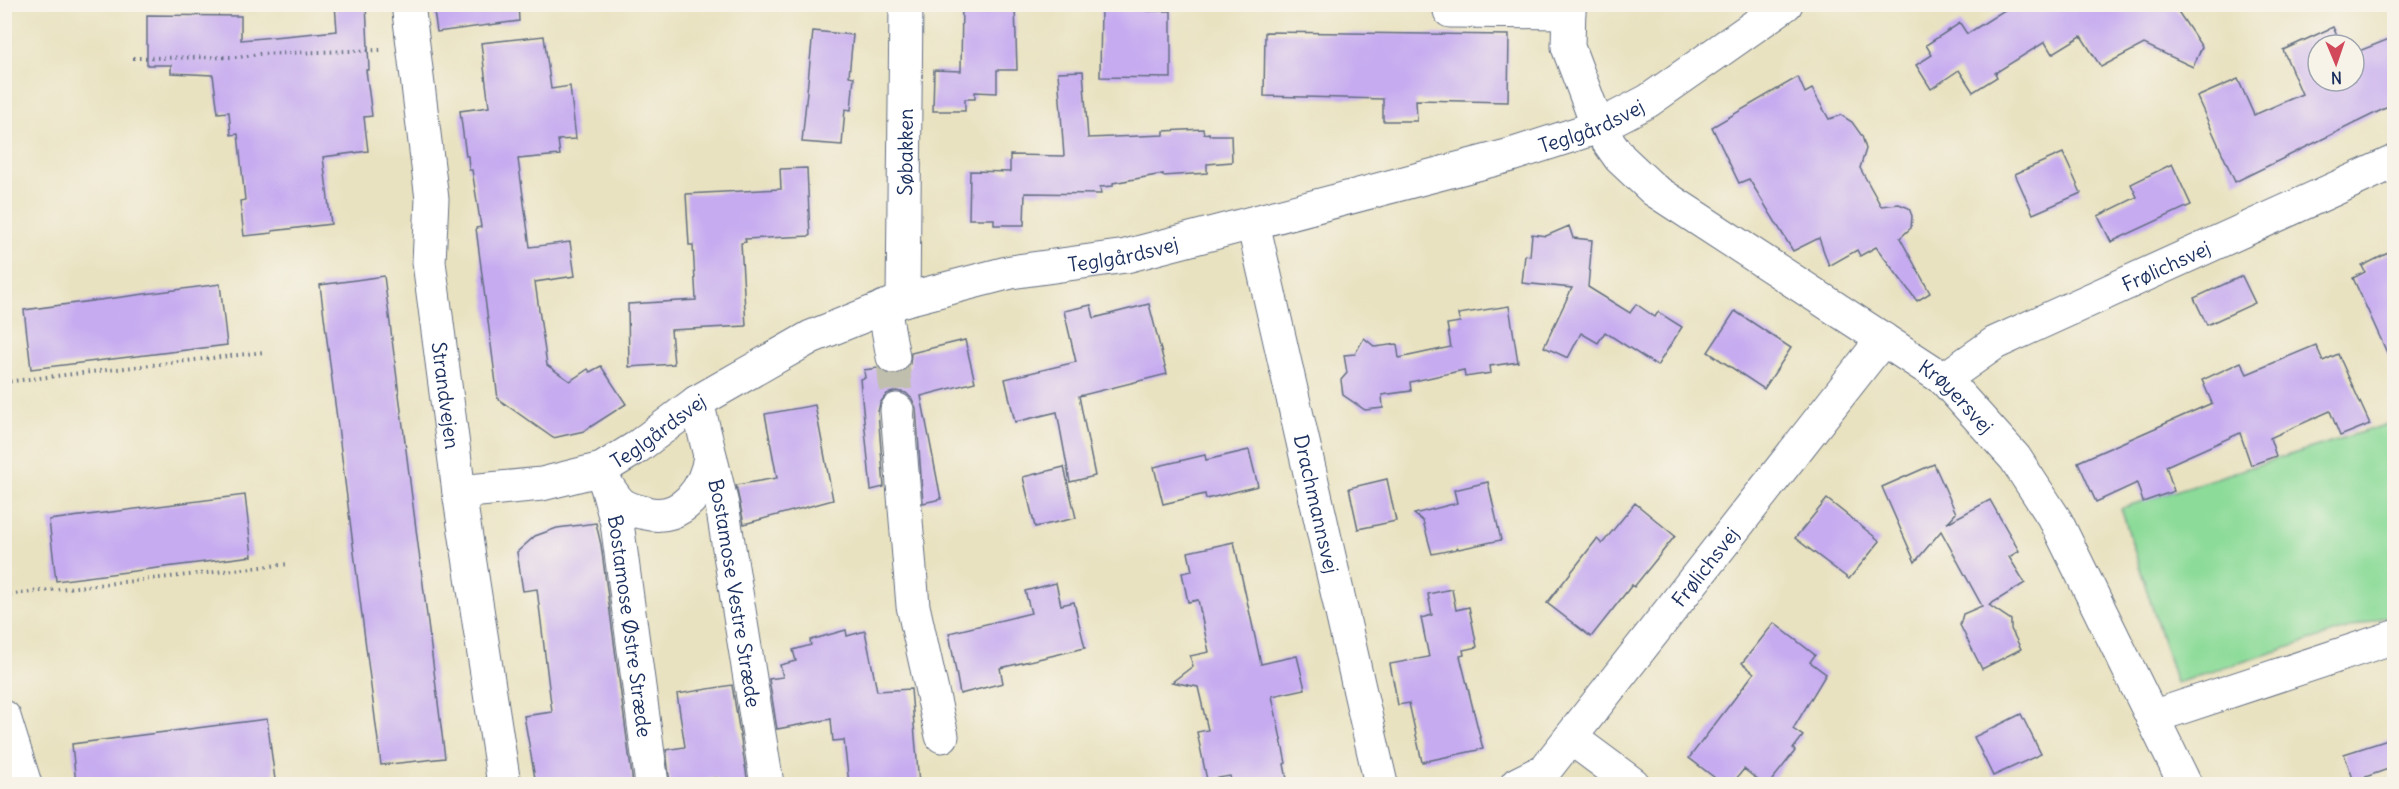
<svg xmlns="http://www.w3.org/2000/svg" width="2399" height="789" font-family="Delius,sans-serif">
  <style>
    .green { fill: #8cdb99; stroke: #54857c; stroke-width: 1.5 }
    .building { fill: #c6abf0 }
    .lines { fill: none; stroke-linecap: round; stroke-linejoin: round }
    .minor-tunnel { stroke: #c0bead; stroke-width: 33; stroke-dasharray: 33 16; stroke-linecap: butt }
    .minor-casing { stroke: #636e81; stroke-width: 35 }
    .major-casing { stroke: #636e81; stroke-width: 35 }
    .path { stroke: #636e81; stroke-width: 4; stroke-dasharray: 1.5 4.5; stroke-linecap: butt }
    .minor { stroke: #fff; stroke-width: 33 }
    .major { stroke: #fff; stroke-width: 33 }
    .labels { text-anchor: middle; dominant-baseline: central; stroke-width: 4.5; stroke-linejoin: round; paint-order: stroke }
    .street-label { font-size: 20px; fill: #1b2f5e; stroke: #f7f3e8 }
  </style>
  <rect width="100%" height="100%" fill="#f7f3e8"/>
  <filter id="ink" filterUnits="userSpaceOnUse"><feTurbulence type="fractalNoise" baseFrequency=".0167" numOctaves="2"/><feDisplacementMap in="SourceGraphic" scale="12" xChannelSelector="R" yChannelSelector="G"/><feConvolveMatrix kernelMatrix="1 2 1 2 8 2 1 2 1" color-interpolation-filters="sRGB"/></filter>
  <filter id="wash" filterUnits="userSpaceOnUse"><feTurbulence type="fractalNoise" baseFrequency=".008" numOctaves="4" result="noise"/><feDisplacementMap in="SourceGraphic" scale="24" xChannelSelector="R" yChannelSelector="G"/><feGaussianBlur stdDeviation="1.35" result="paint"/><feColorMatrix in="noise" values="0 0 0 0 0 0 0 0 0 0 0 0 0 0 0 0 0 1.4 0 .05"/><feComposite in="paint" operator="in"/></filter>
  <g filter="url(#wash)">
    <rect width="100%" height="100%" fill="#e9e2c1"/>
    <path class="green" d="M2394,422V614L2176,683L2121,508Z"/>
    <g id="blocks">
      <g class="building">
        <path d="M335,4H366L369,70H366L372,116L364,117L368,151L323,157L331,224L272,231V233L244,236L240,201L245,200L238,134L231,135L229,112L218,113L213,75L171,73V65H147V15L241,16V40L337,31Z"/>
        <path d="M433,4H518L519,21L437,32Z"/>
        <path d="M962,4L1015,6L1017,70H997V93L975,92V99H965V111H933L934,70L961,71Z"/>
        <path d="M1101,4H1147V11H1171V78L1100,77Z"/>
        <path d="M2014,4H2173L2202,47L2193,67L2144,44L2101,67L2081,36L2052,54L2045,42L1995,73L1997,77L1973,92L1959,70L1931,89L1916,65L1932,55L1926,45L1960,23L1967,34Z"/>
        <path d="M2333,27L2341,45H2318V81H2354V53L2394,37V104L2235,182L2197,97L2238,79L2254,115L2302,94L2283,50Z"/>
        <path d="M813,31L853,35L849,76L854,77L851,110L845,109L842,145L802,142Z"/>
        <path d="M1265,32L1509,35L1508,102L1416,100L1417,121H1383V99L1264,96Z"/>
        <path d="M544,36L551,89L570,86L576,139L558,140L560,155L518,159L530,247L570,242L575,276L535,282L547,365L570,381L588,369L590,372L601,366L626,404L584,431L553,438L498,399L476,228L481,227L472,170H469L468,156H466L460,111L489,107L481,43Z"/>
        <path d="M1083,71L1088,138L1164,135V131L1203,129L1204,134L1209,133V135H1231L1232,162L1207,164V173L1163,176V174L1113,183V186L1100,187L1101,194L1025,193L1024,225H994V219H969L970,171L1010,172V155L1064,156L1058,72Z"/>
        <path d="M1798,77L1805,93L1812,89L1829,119L1841,115L1852,122L1862,136L1866,149L1860,168L1881,206L1899,204L1909,208L1912,216L1911,228L1900,238L1930,293L1917,301L1876,247L1860,256L1857,250L1829,266L1819,238L1793,251L1749,179L1739,183L1712,127Z"/>
        <path d="M2063,153L2081,193L2033,214L2015,174Z"/>
        <path d="M2172,164L2191,205L2111,242L2098,216L2137,197L2131,184Z"/>
        <path d="M807,168L810,236L745,239L746,242L741,243L746,326L671,330L674,364L629,367L628,304L696,300L693,245H689L686,194L781,189L780,169Z"/>
        <path d="M1569,226L1573,238L1592,240L1588,287L1630,313L1636,304L1655,317L1658,312L1682,327L1657,366L1605,332L1598,343L1581,333L1568,358L1544,347L1572,288L1522,283L1525,255L1530,256L1532,234L1546,236Z"/>
        <path d="M2394,250V368L2353,278L2365,272L2362,266Z"/>
        <path d="M384,276L445,758L381,765L320,285Z"/>
        <path d="M2242,276L2255,303L2207,325L2194,298Z"/>
        <path d="M220,284L227,345L31,369L24,310Z"/>
        <path d="M1149,304L1167,374L1079,396L1095,476L1070,482L1057,412L1015,422L1005,379L1076,362L1064,311L1091,305L1094,318Z"/>
        <path d="M1509,306L1518,362L1490,366L1491,373L1465,377L1464,370L1410,382L1411,391L1382,395L1383,408L1365,410L1343,395L1341,380L1347,373L1344,355L1355,354L1364,338L1375,347L1397,344L1399,358L1451,347L1447,324L1460,322L1458,314Z"/>
        <path d="M1735,311L1791,348L1764,389L1708,352Z"/>
        <path d="M965,340L975,382L921,396L941,499L923,503L916,408L912,399L906,393L896,391L887,394L880,403L878,412L884,487L871,490L860,379L865,378L864,370L878,368L886,374L897,375L906,371L910,364L911,353Z"/>
        <path d="M2316,345L2323,361L2338,354L2370,424L2340,436L2330,411L2270,438L2276,456L2251,465L2240,433L2166,466L2174,491L2143,502L2137,483L2096,502L2078,462L2212,403L2202,380L2241,362L2247,374Z"/>
        <path d="M815,405L833,500L744,524L736,485L777,478L765,414Z"/>
        <path d="M1249,450L1258,486L1206,499L1205,494L1163,504L1154,467L1205,455L1206,460Z"/>
        <path d="M1934,464L1956,513L1947,523L1990,500L2019,551L2009,557L2025,583L1989,605L2011,620V629L2021,649L1982,669L1960,625L1963,614L1982,606L1941,531L1915,562L1882,487Z"/>
        <path d="M1064,467L1076,518L1035,527L1023,477Z"/>
        <path d="M1387,479L1396,521L1358,529L1349,488Z"/>
        <path d="M1488,482L1501,540L1459,549L1457,547V549L1432,554L1423,521L1414,514L1457,503L1454,490Z"/>
        <path d="M245,495L252,556L56,581L49,520Z"/>
        <path d="M1827,499L1880,541L1849,579L1795,538Z"/>
        <path d="M1635,503L1675,536L1634,587L1632,585L1591,637L1547,603L1597,539L1602,544Z"/>
        <path d="M596,523L601,545L633,784H536L524,716L552,712L537,589L523,591L517,552L535,536L557,528Z"/>
        <path d="M1234,542L1261,664L1297,656L1305,689L1272,696L1286,763L1284,764L1288,784H1232L1230,776L1207,780L1197,732L1208,730L1198,687L1172,682L1193,666L1190,656L1209,652L1198,600L1188,602L1182,573L1192,571L1188,552Z"/>
        <path d="M1056,583L1061,605L1074,602L1085,648L1000,668L1003,683L960,694L949,633L1031,613L1025,591Z"/>
        <path d="M1452,589L1456,610L1469,607L1477,647L1463,650L1464,655L1460,656L1483,749L1422,762L1409,703L1398,705L1390,664L1429,657L1421,618L1432,615L1428,594Z"/>
        <path d="M1774,623L1815,655L1810,662L1826,674L1793,729L1803,736L1793,749L1795,751L1769,784H1763L1744,769L1732,784H1723L1689,758L1754,673L1742,663Z"/>
        <path d="M846,630L847,636L865,631L877,691L911,689L919,784H849L844,740L833,741L831,719L777,729L769,679L783,677L780,665L796,661L793,650L811,645L810,640Z"/>
        <path d="M732,685L748,784H718L717,778L670,784L666,750L685,747L677,694Z"/>
        <path d="M2021,714L2041,754L1993,776L1974,737Z"/>
        <path d="M267,719L275,780L235,784H76L72,744Z"/>
        <path d="M2394,738V767L2354,781L2344,754Z"/>
      </g>
    </g>
  </g>
  <g filter="url(#ink)">
    <use href="#blocks" fill-opacity="0" stroke="#636e81" stroke-width="1.5"/>
    <g class="lines">
      <path class="minor-tunnel" d="M893,357L897,410"/>
      <defs>
        <g id="minor">
          <path id="s1" d="M408,4L432,199L429,262L459,492L504,784"/>
          <path id="s2" d="M1569,4L1568,47L1598,127L1620,158L1654,190L1944,379L2015,458L2056,521L2185,784"/>
          <path d="M1450,11L1569,12"/>
          <path id="s3" d="M1253,223L1381,784"/>
          <path id="s4" d="M903,300L906,4"/>
          <path d="M884,307L893,357"/>
          <path id="s5" d="M1944,379L1995,343L2394,162"/>
          <path id="s6" d="M697,402L722,505L767,784"/>
          <path d="M897,410L913,606L942,736"/>
          <path id="s7" d="M602,469L617,523L652,784"/>
          <path d="M606,484C610,490 615,498 620,503C627,509 637,511 646,513C682,522 706,488 710,456"/>
          <path id="s8" d="M459,492L542,484L602,469L636,448L697,402L811,337L903,300L1011,272L1126,256L1511,155L1598,127L1648,101L1786,4"/>
          <path d="M2152,717L2394,637"/>
          <path d="M1571,738L1633,784"/>
          <path id="s9" d="M1517,784L1545,770L1883,339"/>
        </g>
        <path id="major" d="M4,717L25,784"/>
      </defs>
      <use href="#minor" class="minor-casing"/>
      <use href="#major" class="major-casing"/>
      <g class="path">
        <path d="M133,58L240,57L259,54L382,50"/>
        <path d="M4,382L264,352"/>
        <path d="M4,595L289,564"/>
      </g>
      <use href="#minor" class="minor"/>
      <use href="#major" class="major"/>
    </g>
  </g>
  <g class="labels">
    <g class="street-label">
      <text stroke="none"><textPath href="#s8" startOffset="1203">Teglgårdsvej</textPath></text>
      <text stroke="none"><textPath href="#s4" startOffset="148">Søbakken</textPath></text>
      <text stroke="none"><textPath href="#s8" startOffset="717">Teglgårdsvej</textPath></text>
      <text stroke="none"><textPath href="#s5" startOffset="250">Frølichsvej</textPath></text>
      <text stroke="none"><textPath href="#s1" startOffset="394">Strandvejen</textPath></text>
      <text stroke="none"><textPath href="#s2" startOffset="580">Krøyersvej</textPath></text>
      <text stroke="none"><textPath href="#s8" startOffset="213">Teglgårdsvej</textPath></text>
      <text stroke="none"><textPath href="#s3" startOffset="288">Drachmannsvej</textPath></text>
      <text stroke="none"><textPath href="#s9" startOffset="290">Frølichsvej</textPath></text>
      <text stroke="none"><textPath href="#s6" startOffset="195">Bostamose Vestre Stræde</textPath></text>
      <text stroke="none"><textPath href="#s7" startOffset="160">Bostamose Østre Stræde</textPath></text>
    </g>
  </g>
  <rect width="2399" height="789" fill="none" stroke="#f7f3e8" stroke-width="24"/>
  <g transform="translate(2336 63) rotate(178)"><circle r="28" fill="#f7f3e8" stroke="#9fa5b1" stroke-width="1.5"/>
  <path d="M0-4.5L10 22L0 15L-10 22Z" fill="#d1495b"/>
  <text y="-9" font-size="16" font-weight="bold" text-anchor="middle" fill="#1b2f5e">N</text>
  </g>
</svg>
